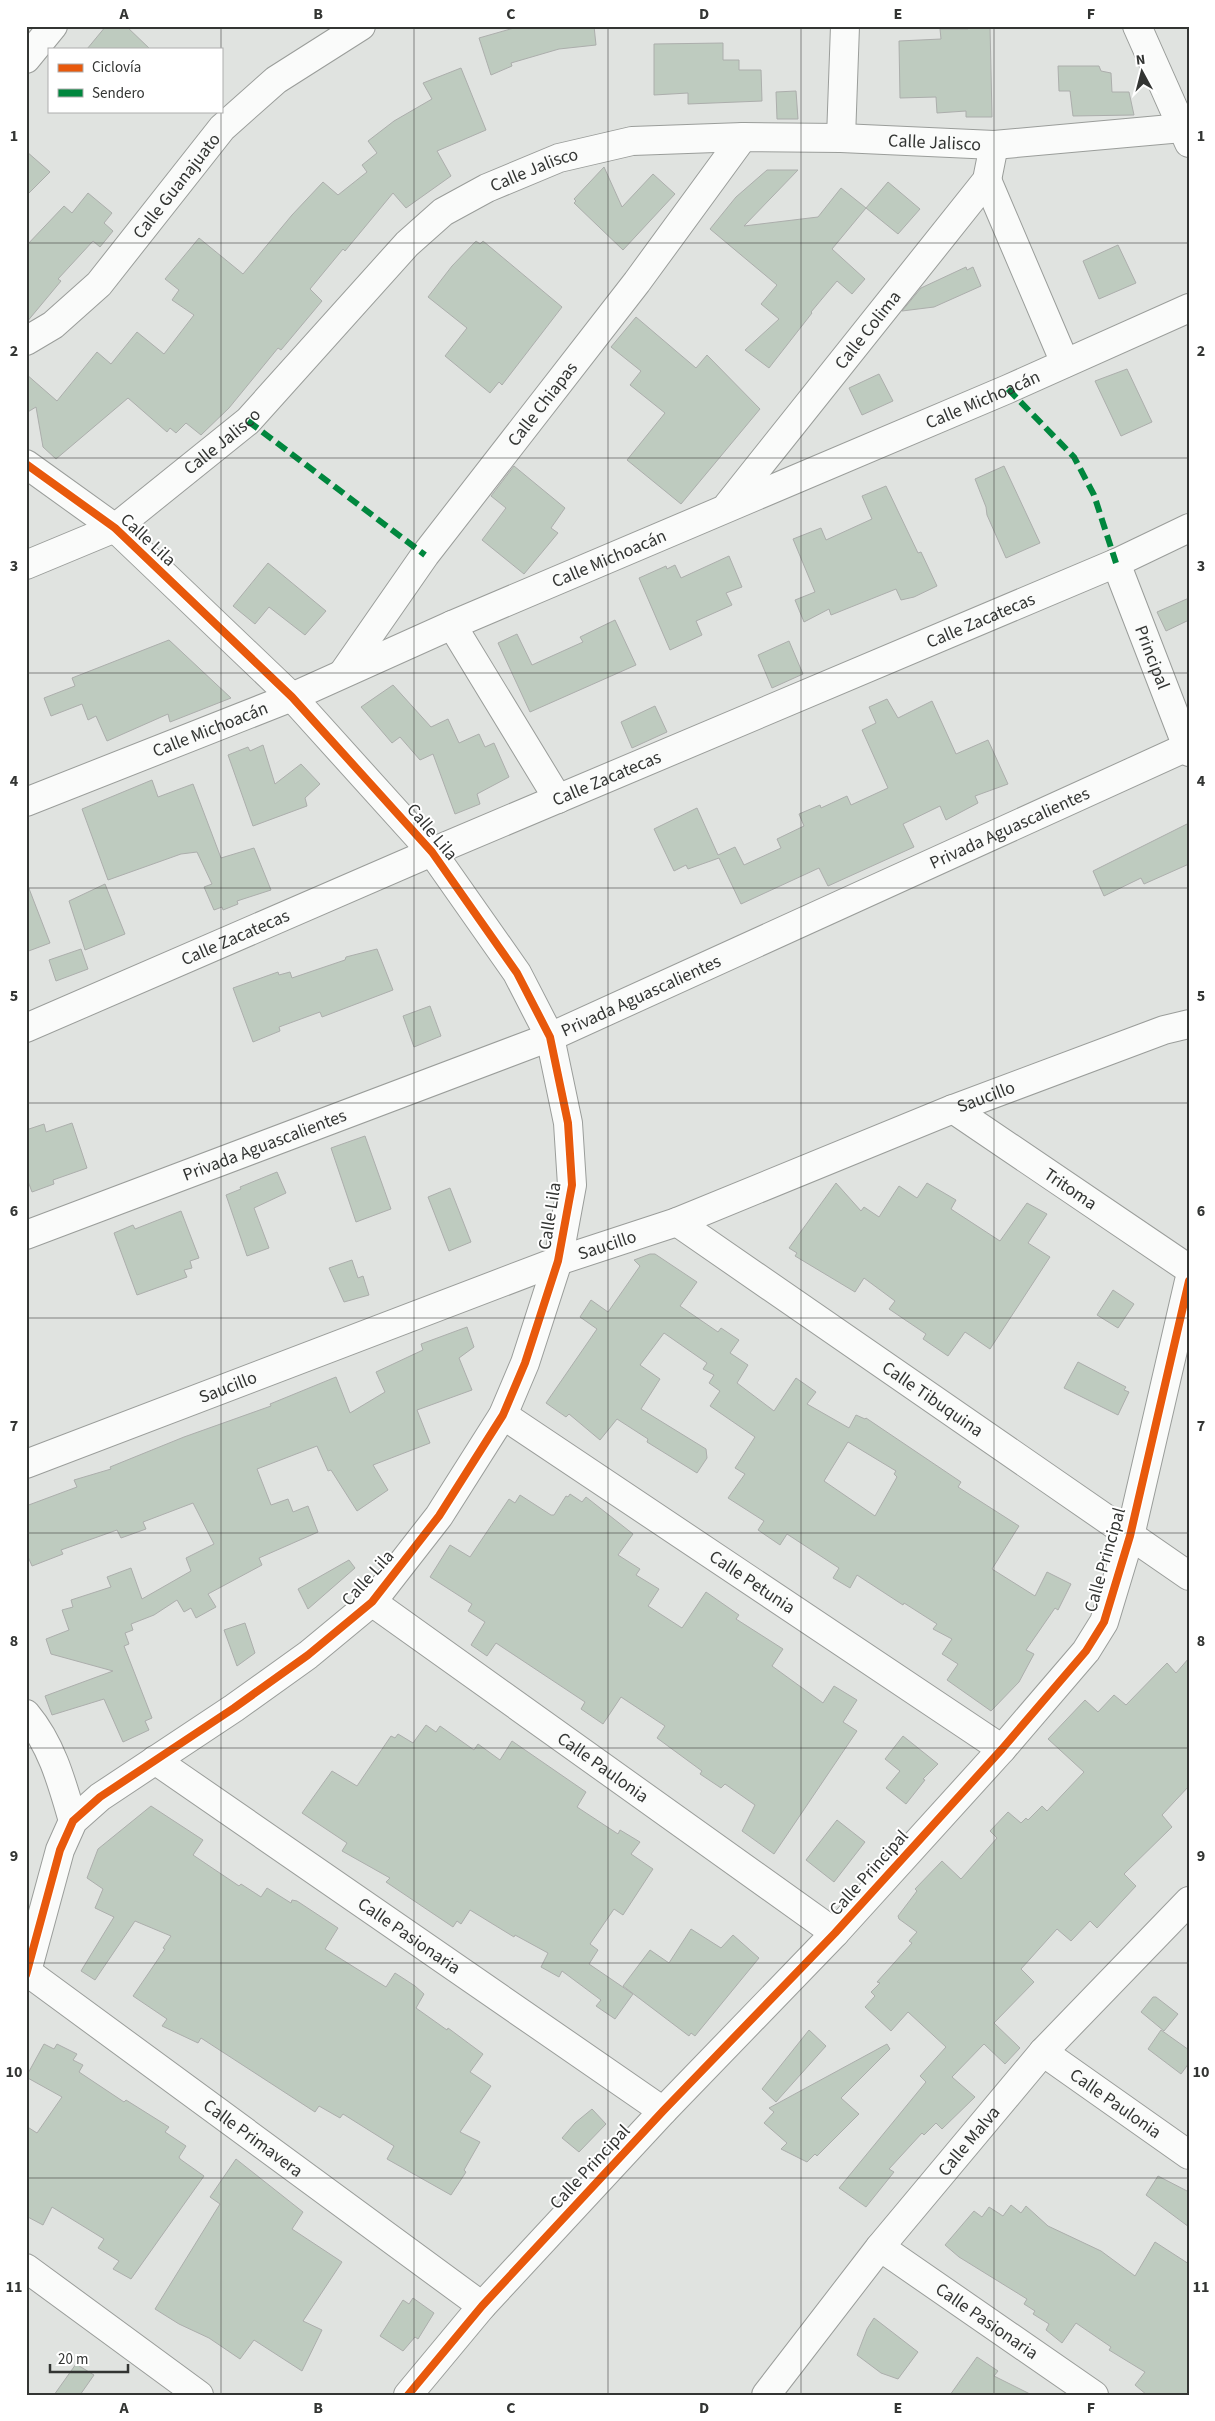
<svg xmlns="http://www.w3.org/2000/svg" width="1215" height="2421" font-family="'Source Sans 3',sans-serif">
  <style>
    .building { fill: #becbbf; stroke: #acaeac; fill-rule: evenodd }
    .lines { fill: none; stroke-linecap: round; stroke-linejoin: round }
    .minor-casing { stroke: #9a9d9a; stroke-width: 30 }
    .minor { stroke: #fafbfa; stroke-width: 28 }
    .quiet { stroke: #00873e; stroke-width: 6; stroke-dasharray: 12 6; stroke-linecap: butt }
    .cycleway-casing { stroke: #fff; stroke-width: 11 }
    .cycleway { stroke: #e8590c; stroke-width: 8 }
    .grid { fill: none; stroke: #333533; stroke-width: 1; stroke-opacity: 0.55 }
    .labels { text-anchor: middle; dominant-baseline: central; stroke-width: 4; stroke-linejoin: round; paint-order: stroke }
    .street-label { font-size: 18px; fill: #333533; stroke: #fff }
    .neatline { fill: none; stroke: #333533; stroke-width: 2 }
    .grid-label { font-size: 16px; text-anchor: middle; font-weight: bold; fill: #333533 }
  </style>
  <rect width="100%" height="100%" fill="#e0e3e0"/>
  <g class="building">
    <path d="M106,26H126L150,49H87Z"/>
    <path d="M521,26H594L596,45L559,49L511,63L512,66L491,75L479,38Z"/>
    <path d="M968,26H990L992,117H966V111L937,113L936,97L900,98L899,41L941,39L940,29H968Z"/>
    <path d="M723,43V60H739V70H761L762,101L688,104V93L654,95V44Z"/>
    <path d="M1058,66H1099L1101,71L1111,73L1112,92H1129L1134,115L1073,116L1070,91H1059Z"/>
    <path d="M461,68L486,130L437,151L451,176L406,208L393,193L345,251L343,249L310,289L322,301L281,350L278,348L229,408L201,435L186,423L176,433L170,428L167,432L128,398L56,459L43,447L36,407L26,413V374L57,401L97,352L111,364L137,332L164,354L194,315L172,300L179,290L165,279L199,238L243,274L292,215L323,182L338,195L367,172L362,165L377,153L368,141L394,121L432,99L423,83Z"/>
    <path d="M796,91L798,119H777L776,92Z"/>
    <path d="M26,151L50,172L26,196Z"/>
    <path d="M604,167L622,207L653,174L675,194L623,250L574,203L576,201L574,199Z"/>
    <path d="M767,170H798L744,226L818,217L841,188L866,208L832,249L865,279L852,294L837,281L811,312L812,313L769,368L745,350L779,319L761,304L777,285L710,229L736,197Z"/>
    <path d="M888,182L920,209L898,234L866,208Z"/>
    <path d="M88,193L112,213L104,223L113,231L100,247L93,241L58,279L61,281L26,323V246L64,206L72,213Z"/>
    <path d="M476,241L480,244L483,241L562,307L502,385L499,382L490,393L445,356L467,328L428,297L452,266Z"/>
    <path d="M1118,245L1136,283L1099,299L1083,261Z"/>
    <path d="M966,267L967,270L973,267L981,286L934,307L902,311L921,288Z"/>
    <path d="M636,317L696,368L707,355L760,409L681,504L627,460L665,413L630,385L641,371L611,347Z"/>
    <path d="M1127,369L1152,422L1121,436L1095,381Z"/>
    <path d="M879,374L893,401L862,415L849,388Z"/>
    <path d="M514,466L565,508L551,528L558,533L524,574L482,540L506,508L491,496Z"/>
    <path d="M1004,466L1040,543L1006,558L987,515L986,507L975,479Z"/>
    <path d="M886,486L918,553L921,552L937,586L914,597L901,600L896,589L831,615L829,609L804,622L795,600L815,592L793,539L821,528L826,540L872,519L862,496Z"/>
    <path d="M729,556L742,587L726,593L732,605L696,621L702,635L670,650L639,578L666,566L667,569L675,565L681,578Z"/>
    <path d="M268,563L326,611L305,635L269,607L255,624L233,606Z"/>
    <path d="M1189,598V620L1166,631L1157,612Z"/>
    <path d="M615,620L636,665L530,712L498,643L517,634L532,665L583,642L580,637Z"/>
    <path d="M169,640L231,698L170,722L168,714L107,741L96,716L88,720L82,704L51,716L44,698L75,686L72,678Z"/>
    <path d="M789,641L803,674L772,688L758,655Z"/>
    <path d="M393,685L431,727L448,719L459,743L479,734L485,747L494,743L509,777L477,794L480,804L455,814L433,754L420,760L400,737L392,743L361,707Z"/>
    <path d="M887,699L898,718L932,701L956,754L988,740L1008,784L975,796L978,803L946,820L940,806L903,824L914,847L828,886L819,868L741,904L719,858L688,869L686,865L674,871L654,829L697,808L718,855L735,847L744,865L781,848L777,839L804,826L799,814L820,805L821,808L847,796L851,805L888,788L862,730L876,723L869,707Z"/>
    <path d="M655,706L667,732L632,748L621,722Z"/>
    <path d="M263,745L275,784L301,764L320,784L305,798L307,806L253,826L228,755L248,747L250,751Z"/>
    <path d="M152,780L158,797L193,784L221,858L254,848L271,890L237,901L238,904L223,910L222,907L214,910L204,887L212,884L197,852L181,854L108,880L82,809Z"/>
    <path d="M1189,823V864L1144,884L1141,878L1104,896L1093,871Z"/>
    <path d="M105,884L125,934L85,950L69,901Z"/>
    <path d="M28,886L50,943L26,952V887Z"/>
    <path d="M81,949L88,969L56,981L49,960Z"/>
    <path d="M377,949L393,990L322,1017L320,1012L279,1027L280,1031L253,1042L233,988L278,972L279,975L290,972L292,978L345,960L346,957Z"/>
    <path d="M430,1006L441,1036L414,1047L403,1016Z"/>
    <path d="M72,1123L87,1168L53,1180L54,1184L32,1192L26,1176V1130L44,1124L46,1132Z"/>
    <path d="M365,1136L391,1209L356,1222L331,1148Z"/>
    <path d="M277,1172L286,1193L254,1208L269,1248L247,1256L226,1195L241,1189L240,1187Z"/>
    <path d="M836,1183L861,1211L864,1207L879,1217L899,1186L917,1198L927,1183L956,1200L951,1209L1000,1241L1027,1203L1047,1214L1028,1243L1050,1257L990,1349L965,1332L948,1356L923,1339L926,1334L889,1309L895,1301L864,1278L855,1292L795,1256L797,1253L789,1248Z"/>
    <path d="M450,1188L471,1242L449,1251L428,1197Z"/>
    <path d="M181,1211L199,1258L190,1261L192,1268L184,1270L187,1277L137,1295L114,1233L133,1225L135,1229Z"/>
    <path d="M650,1254H655L697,1282L680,1306L718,1332L721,1328L739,1340L730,1353L748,1365L737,1383L774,1411L796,1378L816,1392L807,1404L849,1428L856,1415L865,1419L866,1418L961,1482L958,1487L1019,1526L992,1569L1035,1596L1047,1572L1071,1584L1058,1610L1055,1608L1026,1650L1034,1654L1019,1682L991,1711L947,1680L958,1664L942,1654L952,1639L933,1629L937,1624L904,1603L903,1605L857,1575L850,1588L833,1578L839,1568L787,1534L780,1545L758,1530L764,1521L728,1498L745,1474L735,1468L755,1437L710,1406L720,1391L709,1383L714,1375L703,1369L707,1363L664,1333L640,1365L660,1379L641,1409L706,1449L707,1458L697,1473L647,1442L648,1439L617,1419L600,1440L569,1414L566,1417L546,1403L597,1329L580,1317L591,1300L608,1312L640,1266L634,1260ZM848,1442L896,1471L894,1474L897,1477L875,1516L824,1481Z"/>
    <path d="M352,1260L358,1278L363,1276L369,1295L344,1302L329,1268Z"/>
    <path d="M1113,1290L1134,1304L1118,1328L1097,1315Z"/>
    <path d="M467,1327L474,1347L459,1358L472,1390L417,1410L430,1443L373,1465L388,1490L357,1511L331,1470L328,1471L317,1446L257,1469L271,1505L288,1499L293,1512L308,1506L318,1532L259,1558L262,1565L208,1594L216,1607L196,1618L191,1608L184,1612L177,1600L154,1615L131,1624L133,1630L125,1633L129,1644L124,1646L152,1718L145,1721L149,1730L123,1742L104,1699L52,1715L45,1696L113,1671L51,1654L46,1639L69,1630L62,1610L73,1607L71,1600L111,1587L107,1577L131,1568L142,1599L191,1571L186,1558L214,1544L193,1503L143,1522L146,1529L121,1538L117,1530L61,1550L63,1554L32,1566L26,1552V1506L77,1487L74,1480L111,1469L110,1467L184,1437L271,1406L270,1404L336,1377L350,1413L385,1392L376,1372L423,1350L421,1344Z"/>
    <path d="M1078,1362L1126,1387L1124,1390L1129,1392L1118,1415L1064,1388Z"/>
    <path d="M570,1494L582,1502L586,1497L633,1534L618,1555L640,1569L636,1575L659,1589L648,1606L682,1628L706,1592L739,1615L736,1619L783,1649L772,1666L823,1703L834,1686L857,1700L843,1722L857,1731L774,1854L742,1831L755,1805L725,1784L721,1788L700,1774L702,1771L657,1738L665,1726L621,1697L603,1724L581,1709L585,1702L496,1643L487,1656L471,1645L485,1622L468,1611L472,1604L430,1577L450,1545L470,1557L509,1499L515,1503L520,1495L551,1515H554L566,1496L568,1497Z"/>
    <path d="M349,1560L355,1568L308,1609L298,1589Z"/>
    <path d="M245,1623L255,1653L237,1666L224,1630Z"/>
    <path d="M1189,1658V1786L1162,1815L1172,1827L1124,1874L1136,1886L1097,1928L1090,1921L1071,1941L1057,1929L1021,1969L1034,1982L994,2023L1020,2048L1005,2064L984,2044L952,2077L975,2097L942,2129L936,2123L924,2135L922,2133L889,2169L894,2172L866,2207L839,2188L926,2082L920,2076L946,2047L908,2012L891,2031L865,2007L875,1996L871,1992L880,1983L877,1982L912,1943L909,1941L917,1932L899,1919L898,1916L917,1891L915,1889L942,1861L961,1879L997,1838L990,1831L1008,1812L1021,1823L1026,1818L1028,1820L1042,1806L1047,1811L1084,1772L1048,1739L1085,1700L1098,1712L1114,1695L1126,1705L1167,1663L1176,1673Z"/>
    <path d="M426,1725L436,1732L440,1726L474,1750L478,1744L500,1760L512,1741L586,1792L577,1807L618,1834L620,1830L640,1842L631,1854L653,1869L623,1915L614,1909L590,1944L598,1950L589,1964L633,1994L615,2019L596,2006L601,2000L562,1971L559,1977L541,1967L548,1953L515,1935L514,1937L470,1910L461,1924L457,1921L453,1927L386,1882L390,1878L342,1851L347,1843L302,1813L332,1771L357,1786L391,1736L395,1738L398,1734L413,1743Z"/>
    <path d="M903,1736L938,1764L923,1779L925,1780L906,1804L886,1788L900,1771L885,1759Z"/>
    <path d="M151,1806L203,1840L193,1855L239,1886L241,1884L261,1897L267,1888L291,1903L292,1900L297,1901L338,1928L325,1949L386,1987L395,1973L415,1986L424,1994L416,2008L447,2030L448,2028L483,2054L470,2072L491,2086L460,2132L480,2142L464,2170L466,2172L451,2195L387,2159L394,2146L343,2114L340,2118L319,2106L315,2112L201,2038L198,2043L162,2026L167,2019L133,1996L165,1949L163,1948L171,1936L135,1921L95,1980L81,1971L114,1917L95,1908L103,1889L87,1878L98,1849Z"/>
    <path d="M837,1820L865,1842L834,1882L806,1860Z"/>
    <path d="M691,1929L721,1948L733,1935L759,1958L695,2036L691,2033L689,2036L623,1986L650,1950L669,1963Z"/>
    <path d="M1153,1997H1156L1178,2014L1164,2031L1141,2012Z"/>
    <path d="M809,2030L826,2046L776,2102L762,2089Z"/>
    <path d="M1161,2030L1189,2050V2063L1181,2074L1148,2049Z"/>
    <path d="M44,2044L54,2049L57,2044L77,2054L73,2060L83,2065L79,2072L124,2102L126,2100L169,2127L165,2132L186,2146L179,2157L180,2159L204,2176L131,2279L113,2269L119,2261L98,2248L104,2239L52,2207L43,2225L26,2216V2126L37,2133L62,2097L26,2077Z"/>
    <path d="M887,2044L890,2049L841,2098L859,2114L817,2156L815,2154L807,2162L781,2149L787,2143L764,2123L774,2112L769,2108Z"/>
    <path d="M592,2109L606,2124L579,2152L562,2138L575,2123Z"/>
    <path d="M236,2159L303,2212L292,2229L342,2262L303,2321L322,2330L302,2371L254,2340L240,2359L209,2338L179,2324L155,2309L220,2204L210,2197Z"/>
    <path d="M1158,2176L1189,2192V2227L1146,2195Z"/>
    <path d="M1011,2205L1021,2213L1026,2206L1048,2226L1101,2251L1135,2276L1155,2242L1189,2264V2395H1147L1135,2385L1145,2372L1109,2350L1111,2347L1076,2323L1062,2343L1046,2330L1049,2324L1033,2314L1035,2311L1024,2304L1027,2299L959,2257L945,2245L974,2211L982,2217L989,2207L1003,2216Z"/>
    <path d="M413,2298L434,2313L418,2339L415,2337L403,2351L380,2336L403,2300L409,2304Z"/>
    <path d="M874,2318L918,2352L898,2379L881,2373L857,2355L867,2329Z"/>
    <path d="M977,2357L998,2371L994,2376L1032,2395H950Z"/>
    <path d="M76,2364L94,2375L80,2395H54Z"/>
  </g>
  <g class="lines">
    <defs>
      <g id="minor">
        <path d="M1137,26L1189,143"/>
        <path d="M26,59L53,26"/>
        <path d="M841,138L845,26"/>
        <path d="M987,180L1065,363"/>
        <path id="s1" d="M26,341L53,325L99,284L222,128L276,80L361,26"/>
        <path d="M26,464L115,528L292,697L432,852L517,973L550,1037L568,1123L572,1185L558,1261L525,1363L503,1415L439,1516L372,1602L308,1655L234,1708L100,1797L73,1821L60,1850L26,1975"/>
        <path id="s2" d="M728,505L987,180L994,145"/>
        <path id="s3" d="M1116,563L1189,752"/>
        <path id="s4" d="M26,565L115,528L248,421L407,244L443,212L487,188L559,158L632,141L743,137L841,138L994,145L1182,128"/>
        <path d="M452,625L558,799"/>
        <path id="s5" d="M343,673L425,555L637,282L743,137"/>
        <path id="s6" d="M26,802L292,697L452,625L1008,389L1189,308"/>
        <path id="s7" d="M26,1028L432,852L1116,563L1189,528"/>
        <path id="s8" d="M953,1109L1189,1269"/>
        <path id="s9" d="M677,1222L1189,1576"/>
        <path id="s10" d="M26,1235L550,1037L1187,747"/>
        <path id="s11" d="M503,1415L1002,1749"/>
        <path id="s12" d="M26,1464L558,1261L677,1222L953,1109L1164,1030L1189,1024"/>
        <path id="s13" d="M372,1602L835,1933"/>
        <path d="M26,1714C52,1745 62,1783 73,1821"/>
        <path id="s14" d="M155,1760L663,2111"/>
        <path id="s15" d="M26,1971L482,2306"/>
        <path id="s16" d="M1043,2052L1189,2155"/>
        <path id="s17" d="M880,2247L1094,2395"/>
        <path d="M26,2268L199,2395"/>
        <path d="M408,2395L482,2306L663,2111L835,1933L1002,1749L1086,1651L1104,1622L1130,1536L1189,1281"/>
        <path id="s18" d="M766,2395L880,2247L1043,2052L1189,1901"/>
      </g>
    </defs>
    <use href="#minor" class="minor-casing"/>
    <use href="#minor" class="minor"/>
    <g class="quiet">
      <path d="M844,26L845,27"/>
      <path d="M1008,389L1074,457L1094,495L1116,563"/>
      <path d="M248,421L425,555"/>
    </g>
    <defs>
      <g id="cycleway">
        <path d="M26,464L115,528L292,697L432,852L517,973L550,1037L568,1123L572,1185L558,1261L525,1363L503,1415L439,1516L372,1602L308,1655L234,1708L100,1797L73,1821L60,1850L26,1975"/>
        <path d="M408,2395L482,2306L663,2111L835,1933L1002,1749L1086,1651L1104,1622L1130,1536L1189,1281"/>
      </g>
    </defs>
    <use href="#cycleway" class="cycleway-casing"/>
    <use href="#cycleway" class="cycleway"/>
  </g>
  <path class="grid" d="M221,26V49M414,26V2395M608,26V2395M801,26V2395M994,26V2395M221,111V2395M26,243H1189M26,458H1189M26,673H1189M26,888H1189M26,1103H1189M26,1318H1189M26,1533H1189M26,1748H1189M26,1963H1189M26,2178H1189"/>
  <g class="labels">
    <g class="street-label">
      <text stroke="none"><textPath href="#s4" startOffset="1059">Calle Jalisco</textPath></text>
      <text stroke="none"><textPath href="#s4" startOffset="654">Calle Jalisco</textPath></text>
      <text stroke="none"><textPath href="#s1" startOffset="218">Calle Guanajuato</textPath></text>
      <text stroke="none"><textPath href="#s2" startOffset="224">Calle Colima</textPath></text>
      <text stroke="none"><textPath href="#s6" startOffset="1038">Calle Michoacán</textPath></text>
      <text stroke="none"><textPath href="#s5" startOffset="335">Calle Chiapas</textPath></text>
      <text stroke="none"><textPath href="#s4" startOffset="234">Calle Jalisco</textPath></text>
      <text transform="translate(148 540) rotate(43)">Calle Lila</text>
      <text stroke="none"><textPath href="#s6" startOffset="632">Calle Michoacán</textPath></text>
      <text stroke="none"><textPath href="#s7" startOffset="1038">Calle Zacatecas</textPath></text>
      <text stroke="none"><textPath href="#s3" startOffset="101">Principal</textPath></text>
      <text stroke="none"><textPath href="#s6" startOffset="198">Calle Michoacán</textPath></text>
      <text stroke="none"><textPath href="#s7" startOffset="632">Calle Zacatecas</textPath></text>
      <text stroke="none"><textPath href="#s10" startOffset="1065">Privada Aguascalientes</textPath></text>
      <text transform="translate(432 832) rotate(50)">Calle Lila</text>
      <text stroke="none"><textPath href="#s7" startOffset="228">Calle Zacatecas</textPath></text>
      <text stroke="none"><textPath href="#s10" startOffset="660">Privada Aguascalientes</textPath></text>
      <text stroke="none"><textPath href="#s12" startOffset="1028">Saucillo</textPath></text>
      <text stroke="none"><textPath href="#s10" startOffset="255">Privada Aguascalientes</textPath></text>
      <text stroke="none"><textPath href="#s8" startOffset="142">Tritoma</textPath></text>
      <text transform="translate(550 1216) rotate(-81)">Calle Lila</text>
      <text stroke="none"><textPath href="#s12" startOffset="621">Saucillo</textPath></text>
      <text stroke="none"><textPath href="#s12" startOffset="216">Saucillo</textPath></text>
      <text stroke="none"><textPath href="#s9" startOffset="311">Calle Tibuquina</textPath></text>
      <text transform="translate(1105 1560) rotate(-74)">Calle Principal</text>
      <text transform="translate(368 1578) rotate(-48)">Calle Lila</text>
      <text stroke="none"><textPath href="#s11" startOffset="300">Calle Petunia</textPath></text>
      <text stroke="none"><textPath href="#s13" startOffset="284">Calle Paulonia</textPath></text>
      <text transform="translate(869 1873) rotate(-48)">Calle Principal</text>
      <text stroke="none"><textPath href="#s14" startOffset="309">Calle Pasionaria</textPath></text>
      <text stroke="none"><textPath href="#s16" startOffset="89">Calle Paulonia</textPath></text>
      <text stroke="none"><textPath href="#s15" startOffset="282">Calle Primavera</textPath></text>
      <text stroke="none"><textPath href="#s18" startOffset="325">Calle Malva</textPath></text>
      <text transform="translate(590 2167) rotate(-47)">Calle Principal</text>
      <text stroke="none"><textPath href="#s17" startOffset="130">Calle Pasionaria</textPath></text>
    </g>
  </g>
  <rect width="1215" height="2421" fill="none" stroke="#ffffff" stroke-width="55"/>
  <rect x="48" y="48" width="175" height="65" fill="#ffffff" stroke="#adaead"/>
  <rect x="58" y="64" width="25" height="8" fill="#e8590c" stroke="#adaead"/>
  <text x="92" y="72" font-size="15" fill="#333533">Ciclovía</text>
  <rect x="58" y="89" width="25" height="8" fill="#00873e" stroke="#adaead"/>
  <text x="92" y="98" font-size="15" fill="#333533">Sendero</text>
  <g transform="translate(1142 72) rotate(353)" stroke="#ffffff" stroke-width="4" paint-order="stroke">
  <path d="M0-4L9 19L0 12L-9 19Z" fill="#333533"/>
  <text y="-8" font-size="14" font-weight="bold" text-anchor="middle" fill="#333533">N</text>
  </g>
  <path d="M50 2364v8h78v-8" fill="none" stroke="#333533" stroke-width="2.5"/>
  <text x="58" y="2364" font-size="15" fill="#333533" stroke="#ffffff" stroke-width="4" paint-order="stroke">20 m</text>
  <rect x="28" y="28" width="1160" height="2366" class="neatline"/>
  <g class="grid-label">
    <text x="124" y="19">A</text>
    <text x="318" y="19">B</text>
    <text x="511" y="19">C</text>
    <text x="704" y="19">D</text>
    <text x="898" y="19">E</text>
    <text x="1091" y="19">F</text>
    <text x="14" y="141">1</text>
    <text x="1201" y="141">1</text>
    <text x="14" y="356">2</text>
    <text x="1201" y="356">2</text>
    <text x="14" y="571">3</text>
    <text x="1201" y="571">3</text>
    <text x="14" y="786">4</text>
    <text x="1201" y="786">4</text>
    <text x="14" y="1001">5</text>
    <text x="1201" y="1001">5</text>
    <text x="14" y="1216">6</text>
    <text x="1201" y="1216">6</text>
    <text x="14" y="1431">7</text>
    <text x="1201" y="1431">7</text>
    <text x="14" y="1646">8</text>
    <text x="1201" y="1646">8</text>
    <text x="14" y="1861">9</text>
    <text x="1201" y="1861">9</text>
    <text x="14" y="2077">10</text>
    <text x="1201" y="2077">10</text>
    <text x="14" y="2292">11</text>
    <text x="1201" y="2292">11</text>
    <text x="124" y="2413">A</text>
    <text x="318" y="2413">B</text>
    <text x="511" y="2413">C</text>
    <text x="704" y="2413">D</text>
    <text x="898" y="2413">E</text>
    <text x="1091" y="2413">F</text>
  </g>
</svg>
